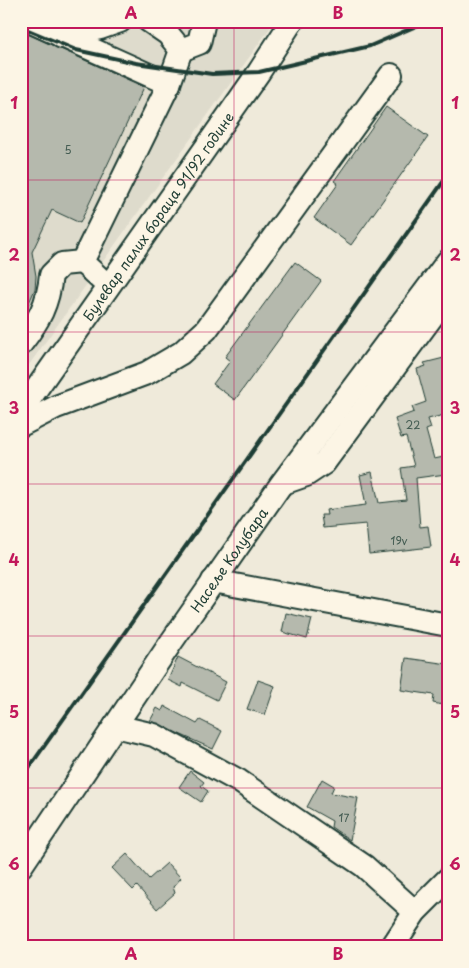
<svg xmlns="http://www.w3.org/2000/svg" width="469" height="968" font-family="'Playpen Sans',sans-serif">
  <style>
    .built { fill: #dedbcc }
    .building { fill: #b5b9ad; stroke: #1f3d34 }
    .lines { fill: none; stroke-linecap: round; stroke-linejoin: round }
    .minor-casing { stroke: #1f3d34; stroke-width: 26 }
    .minor { stroke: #fcf5e5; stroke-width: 22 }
    .rail { stroke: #1f3d34; stroke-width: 4 }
    .grid { fill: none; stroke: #c2185b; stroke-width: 1; stroke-opacity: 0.55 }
    .labels { text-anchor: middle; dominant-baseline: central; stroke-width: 4.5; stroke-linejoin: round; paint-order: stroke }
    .number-label { font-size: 11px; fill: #445c52 }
    .street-label { font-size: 14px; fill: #1f3d34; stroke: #fcf5e5 }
    .neatline { fill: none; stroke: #c2185b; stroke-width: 2 }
    .grid-label { font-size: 16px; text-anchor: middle; font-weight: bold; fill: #c2185b }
  </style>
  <rect width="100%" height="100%" fill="#efeada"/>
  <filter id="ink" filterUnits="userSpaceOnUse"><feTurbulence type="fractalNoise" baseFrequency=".02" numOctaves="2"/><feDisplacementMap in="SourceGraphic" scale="10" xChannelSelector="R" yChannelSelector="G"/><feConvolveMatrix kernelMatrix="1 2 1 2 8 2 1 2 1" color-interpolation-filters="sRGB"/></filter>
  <g filter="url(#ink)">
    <path class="built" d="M21,21H275L21,376Z"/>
    <g class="building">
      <path d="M21,31L144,87L80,223L52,210L32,252L36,276L35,289L21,321Z"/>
      <path d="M386,107L428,137L351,245L314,218L338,184L334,181Z"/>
      <path d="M295,262L321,281L235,400L213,384L230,361L225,357Z"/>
      <path d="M448,357V414L428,419L431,428L426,430L434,459L444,457L446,474L416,478L420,527L428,526L431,547L369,554L366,524L323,528L321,515H327L326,510L366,505L360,475L372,472L379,503L406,500L401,468L414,466L406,437L401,438L395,419L414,412L412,407L426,402L417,369L426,366L424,363Z"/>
      <path d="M286,613L312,619L307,639L282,632Z"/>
      <path d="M178,657L226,682L217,700L183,683L182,687L168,680Z"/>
      <path d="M406,658L448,664V706L433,703L434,695L401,690Z"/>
      <path d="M258,680L275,686L265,715L247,709Z"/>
      <path d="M164,706L197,724L200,720L222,731L213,749L150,721L157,708L162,711Z"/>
      <path d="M190,771L204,782L201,786L208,791L201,802L179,787Z"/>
      <path d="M322,779L334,786L331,793L358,798L350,840L331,827L332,821L307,807Z"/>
      <path d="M127,854L149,879L167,863L181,878L173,887L175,893L157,909L137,886L133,890L112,868Z"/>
    </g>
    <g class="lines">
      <defs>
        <g id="minor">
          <path d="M29,21L169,84L82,262L108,286"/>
          <path d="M149,21L168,34L181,50L169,84"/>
          <path d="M62,37L100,28L120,21"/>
          <path d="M181,50L199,43L204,21"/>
          <path d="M21,344C39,320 48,305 51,275L62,264L82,262"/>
          <path id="s1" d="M21,411L259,72L292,21"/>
          <path d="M21,425L56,407L147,373L181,353L206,330L391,75"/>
          <path d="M283,483L306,475L324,463L448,295"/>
          <path d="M213,581L448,625"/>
          <path d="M115,726L154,735L239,781L364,866L415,912"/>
          <path id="s2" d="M21,866L172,641L282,483L448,261"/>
          <path d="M392,947L415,912L448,879"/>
        </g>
      </defs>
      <use href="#minor" class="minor-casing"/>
      <use href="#minor" class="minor"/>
      <g class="rail">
        <path d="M21,27L76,50L136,63L212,74L259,72L370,46L428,21"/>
        <path d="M21,779L448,175"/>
      </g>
    </g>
  </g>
  <path class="grid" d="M234,21V947M21,180H448M21,332H448M21,484H448M21,636H448M21,788H448"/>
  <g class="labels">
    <g class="number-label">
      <text x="68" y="149">5</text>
      <text x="413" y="424">22</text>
      <text x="399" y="540">19v</text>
      <text x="344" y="817">17</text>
    </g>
    <g class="street-label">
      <text stroke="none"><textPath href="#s1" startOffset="238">Булевар палих бораца 91/92 године</textPath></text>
      <text stroke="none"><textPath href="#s2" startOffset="370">Насеље Колубара</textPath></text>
    </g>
  </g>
  <rect width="469" height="968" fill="none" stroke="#fcf5e5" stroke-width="55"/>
  <rect x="28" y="28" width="414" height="912" class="neatline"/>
  <g class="grid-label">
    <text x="131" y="19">A</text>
    <text x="338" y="19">B</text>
    <text x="14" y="109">1</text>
    <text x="455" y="109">1</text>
    <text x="14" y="261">2</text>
    <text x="455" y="261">2</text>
    <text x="14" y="414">3</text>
    <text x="455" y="414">3</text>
    <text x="14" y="566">4</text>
    <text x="455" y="566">4</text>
    <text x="14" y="718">5</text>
    <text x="455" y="718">5</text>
    <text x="14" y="870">6</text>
    <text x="455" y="870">6</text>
    <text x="131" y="960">A</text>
    <text x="338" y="960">B</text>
  </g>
</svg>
